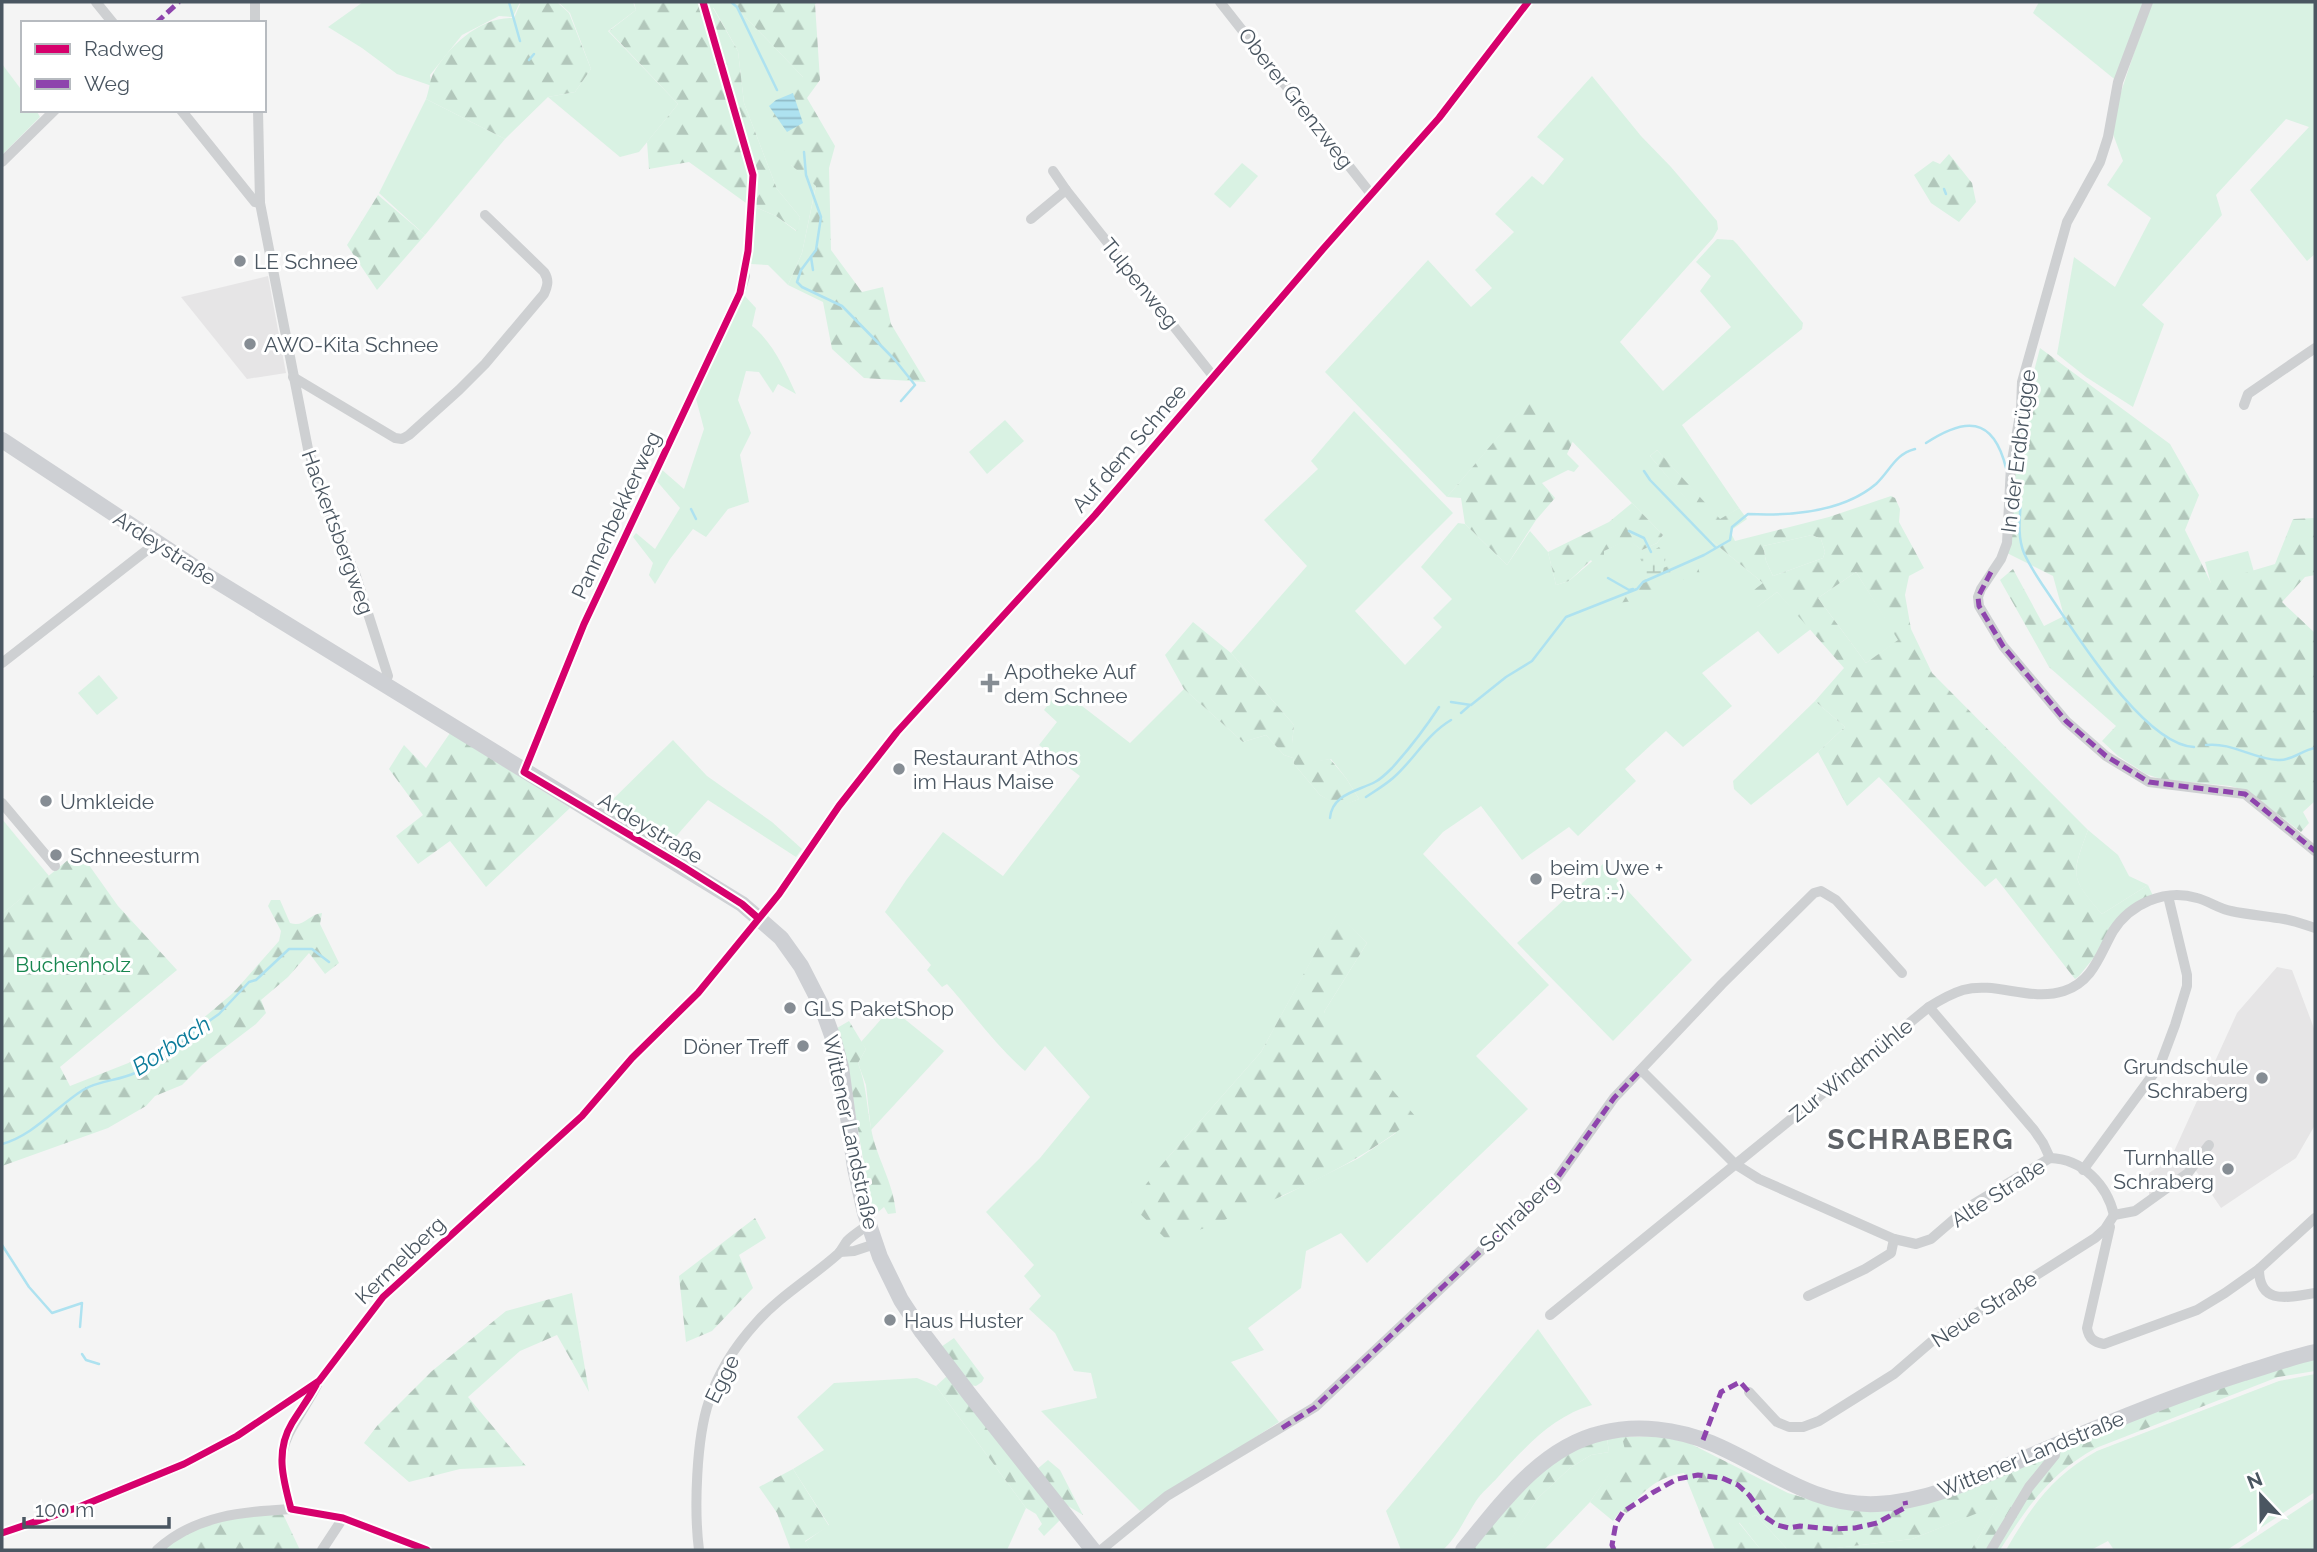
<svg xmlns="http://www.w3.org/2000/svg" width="2317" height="1552" font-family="Raleway,sans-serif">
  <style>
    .education { fill: #e6e5e6 }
    .green { fill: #d9f2e3; fill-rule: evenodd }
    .forest { fill: url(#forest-firs); fill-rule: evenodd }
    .wetland { fill: url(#wetland-marsh) }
    .water { fill: url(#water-rules) }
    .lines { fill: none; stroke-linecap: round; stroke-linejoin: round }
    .stream { stroke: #aee2f0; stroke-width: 2.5 }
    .street { stroke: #ced0d2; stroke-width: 10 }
    .secondary { stroke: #ced0d4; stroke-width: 16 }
    .quiet { stroke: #8e44ad; stroke-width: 5; stroke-dasharray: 10 5; stroke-linecap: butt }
    .cycleway-casing { stroke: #fff; stroke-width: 11 }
    .cycleway { stroke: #d6006c; stroke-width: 7 }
    .poi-dot { fill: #868d94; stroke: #fff; stroke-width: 2.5 }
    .labels { text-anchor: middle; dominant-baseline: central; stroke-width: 6; stroke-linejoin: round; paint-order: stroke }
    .street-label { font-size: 21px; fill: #4a5661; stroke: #fff }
    .poi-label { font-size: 21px; fill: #4a5661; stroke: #fff; text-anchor: start }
    .park-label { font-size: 21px; fill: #17864f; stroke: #fff }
    .water-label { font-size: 23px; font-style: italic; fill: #0c7c9b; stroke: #fff }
    .district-label { font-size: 28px; font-weight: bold; letter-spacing: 2px; fill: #5f6368; stroke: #fff }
  </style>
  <defs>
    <pattern id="forest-firs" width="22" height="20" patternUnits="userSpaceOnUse" patternTransform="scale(1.75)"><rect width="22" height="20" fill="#d9f2e3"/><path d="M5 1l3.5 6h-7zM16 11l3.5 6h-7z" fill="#b2c7bb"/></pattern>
    <pattern id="wetland-marsh" width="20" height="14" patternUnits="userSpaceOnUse" patternTransform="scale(1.75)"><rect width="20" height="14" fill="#d9f2e3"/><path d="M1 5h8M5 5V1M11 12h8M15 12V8" fill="none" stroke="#b2c7bb"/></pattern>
    <pattern id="water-rules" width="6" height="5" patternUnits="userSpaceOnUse" patternTransform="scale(1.75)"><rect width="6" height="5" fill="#aee2f0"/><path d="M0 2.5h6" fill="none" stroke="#90bac6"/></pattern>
  </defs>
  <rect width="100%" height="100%" fill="#f4f4f4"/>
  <g class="education">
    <path d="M268,276L286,373L247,379L181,297Z"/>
    <path d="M2277,967L2292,970L2315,1031V1125L2296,1158L2221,1208L2194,1168L2186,1170L2149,1197V1173L2171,1158L2237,1013Z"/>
  </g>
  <g class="green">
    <path d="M363,2H520L513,17L499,16L462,35L430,75L432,86L397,74L362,48L328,27Z"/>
    <path d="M558,2H633L636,10L608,31L678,104L639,152L620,157L548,97L575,92L591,69L570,13Z"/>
    <path d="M726,2H731L803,77L791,165L816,185L802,253L788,285L768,265L751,264L753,206L776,216L796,231L800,217L777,189L744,103L738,51L713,7Z"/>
    <path d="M2039,2H2148L2118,82L2033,13Z"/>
    <path d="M2151,2H2315V254L2307,261L2250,190L2309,127L2286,119L2216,195L2222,215L2142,305L2164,324L2133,407L2086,377L2057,354L2074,257L2115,287L2151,218L2107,185L2123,161L2113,134L2118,101Z"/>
    <path d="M2,64L23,92V110H36L40,117L2,155Z"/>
    <path d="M1592,76L1641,136L1671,167L1717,221L1718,229L1713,238L1620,342L1663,391L1731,327L1700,291L1711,276L1696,262L1717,239L1733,240L1737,244L1803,323L1802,329L1682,425L1739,508L1720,520L1657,450L1650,456L1713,530L1712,541L1763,583L1757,607L1777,592L1811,629L1778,654L1758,631L1702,673L1732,706L1683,747L1666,731L1625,769L1636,781L1578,836L1569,827L1522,860L1481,806L1443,832L1423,854L1549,985L1476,1056L1528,1109L1367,1263L1341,1233L1306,1251L1301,1288L1248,1328L1264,1350L1231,1362L1279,1422L1140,1511L1041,1411L1097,1398L1091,1373L1074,1371L1055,1333L1029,1309L1041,1296L1024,1276L1034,1265L986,1212L1040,1158L1090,1097L1045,1046L1025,1071C996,1046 973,1013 947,984L942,987L927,970L931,965L885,912L907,879L943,832L1003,876L1080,776L1039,745L1057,722L1044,710L1060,689L1130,743L1184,689L1243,742L1266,735L1284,755L1293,758L1294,764L1320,795L1340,806L1359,799L1346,778L1331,759L1308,763L1292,743L1294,725L1231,653L1307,566L1264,520L1318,469L1311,461L1354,411L1453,513L1355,611L1405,665L1442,627L1433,618L1452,599L1421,567L1458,523L1465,524L1507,565L1530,531L1548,552L1556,585L1569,581L1604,551L1628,539L1642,550L1657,543L1663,535L1531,399L1447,497L1325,372L1428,260L1471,307L1492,288L1475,270L1514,232L1495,214L1532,176L1543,185L1564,159L1537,137ZM1337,914L1367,943L1324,1012L1396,1133L1359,1158L1281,1197L1164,1162L1261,1052Z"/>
    <path d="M426,99L505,139L425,235L379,193Z"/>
    <path d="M1242,163L1258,176L1230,208L1214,194Z"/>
    <path d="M743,294L756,308L752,326C773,342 785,370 796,394L778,384L773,393L759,372L746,371L738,400L751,433L740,455L749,502L728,509L706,537L693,529L670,559L655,584L649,575L653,563L633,537L636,533L655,549L680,508L655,479L661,469L684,489L704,429L695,395Z"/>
    <path d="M1005,420L1024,441L987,474L969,452Z"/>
    <path d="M1812,535L1821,539L1825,552L1823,558L1773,576L1766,561L1763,546Z"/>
    <path d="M2248,551L2254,572L2211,584L2205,562Z"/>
    <path d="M1856,572L1899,640L1866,663L1818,598Z"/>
    <path d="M99,675L118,698L97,715L78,693Z"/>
    <path d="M1815,701L1845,727L1818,752L1751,805L1734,789L1733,781Z"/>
    <path d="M673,740L707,776L772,822L802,849L796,857L708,800L664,850L600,812Z"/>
    <path d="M2,819L49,876L2,914Z"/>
    <path d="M2088,830L2118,855L2129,876L2148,885L2102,914C2070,877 2071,876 2088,830Z"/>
    <path d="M1603,864L1692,960L1613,1041L1517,943Z"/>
    <path d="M891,1008L944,1051L871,1130L866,1085L858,1063L866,1049L861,1042Z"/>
    <path d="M1538,1329L1592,1405C1553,1416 1524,1448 1498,1477C1491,1485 1482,1492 1476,1501C1465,1518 1458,1536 1443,1550H1401L1386,1511Z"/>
    <path d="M2315,1374V1492L2227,1550H2114L2108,1541L2091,1550H2006C2031,1507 2052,1476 2097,1451L2279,1381Z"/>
    <path d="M917,1378L936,1386L1026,1508L1007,1550H810L805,1542L829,1525L793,1469L824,1450L797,1417L834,1383Z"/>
    <path d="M1622,1437L1626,1450L1590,1502L1544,1550H1500L1508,1543L1538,1498L1570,1468L1591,1455L1609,1452L1607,1439Z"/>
    <path d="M2315,1498V1550H2236Z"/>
    <path d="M1999,1504L1971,1550H1819L1912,1539Z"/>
    <path d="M1756,1515L1788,1550H1761L1739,1522Z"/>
  </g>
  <g class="forest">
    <path d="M521,2H557L569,13L591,69L575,92L548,97L505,139L426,99C429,91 430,80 433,74C448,46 481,16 514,18Z"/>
    <path d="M634,2H726L713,8L738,51L744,103L777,189L800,217L797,231L776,216L746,203L689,162L649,169L647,142L678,104L609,31L636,10Z"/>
    <path d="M731,2H817L815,4L820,80L807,98L835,146L829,168L831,250L862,292L883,287L891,324L926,382L864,378L832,349L823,302L788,285L802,253L816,186L791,165L765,105L803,77Z"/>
    <path d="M1949,154L1972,183L1976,202L1959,222L1931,203L1914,175L1933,161L1940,164Z"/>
    <path d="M378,195L425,235L377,290L347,245Z"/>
    <path d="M2040,348L2170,444L2199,495L2185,530L2211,583L2275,564L2293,519L2315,518V575L2305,577L2282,602L2315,633V801L2303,812L2309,823L2301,832L2248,791L2230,786L2161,779L2146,774L2118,756L2102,741L2116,726L2049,667L2000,580L2013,569L2044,626L2064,616L2053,576L2007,553L2015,466L2022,418Z"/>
    <path d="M1531,398L1573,441L1567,454L1579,466L1574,472L1568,470L1542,483L1555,498L1536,520L1507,565L1465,524L1461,498L1447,497Z"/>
    <path d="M1657,450L1720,519L1739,508L1747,519L1730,531L1735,541L1829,517L1891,496L1895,498L1900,509L1899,522L1924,568L1909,576L1905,595L1911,629L1932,673L2088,830C2071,876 2070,876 2102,914L2148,885L2154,898L2139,902L2079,976L2075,979L1996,878L1985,887L1879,777L1847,806L1818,752L1845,727L1815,701L1844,668L1777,592L1756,608L1746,596L1763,583L1712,541V530L1650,456ZM1812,535L1821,539L1825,552L1823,558L1773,576L1766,561L1763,546ZM1856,572L1898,640L1866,663L1818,598Z"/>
    <path d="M1632,503L1663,535L1657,543L1642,550L1628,540L1604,551V571L1599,572L1591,560L1569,581L1556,585L1548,552L1609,522Z"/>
    <path d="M1683,561L1697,565L1700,574L1662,586L1659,591L1634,601L1617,603L1614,598C1635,580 1656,569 1683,561Z"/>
    <path d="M1193,622L1231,653L1294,725L1292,743L1311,744L1309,762L1330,759L1346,778L1359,799L1340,807L1320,795L1294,764L1293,758L1284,755L1266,735L1243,742L1184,689L1165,655Z"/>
    <path d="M450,733L570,808L486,887L450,841L418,864L396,836L423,815L389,769L404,745L426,768Z"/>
    <path d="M79,851L118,906L177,970L60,1067L70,1086L169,1047L233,993L279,941L281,931L268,906L271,900H280L290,923C304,928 309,914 322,913L320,924L339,963L325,974L309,953L288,977L261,1000L266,1013L256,1024L202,1065L182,1085L155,1096L146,1106L108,1128L2,1166V914Z"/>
    <path d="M1337,913L1367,943L1324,1012L1416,1117C1343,1176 1255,1208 1169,1242L1130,1204L1164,1162L1261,1052Z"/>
    <path d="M849,1021L866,1049L858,1063C867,1087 866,1104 871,1128C876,1158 893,1180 896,1213L888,1214L884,1207L877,1213L872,1211L847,1066L837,1028Z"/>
    <path d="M755,1218L766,1238L739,1255L753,1288L712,1331L686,1342L679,1276Z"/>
    <path d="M572,1293L589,1392L557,1335L520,1351L468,1397L526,1466L460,1469L409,1482L364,1443L377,1426L432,1371L506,1311Z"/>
    <path d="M954,1338L984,1378L982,1382L976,1386L969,1385L941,1347Z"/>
    <path d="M2315,1358V1371L2278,1377L2096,1448C2050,1473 2027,1507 2000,1550H1971L1998,1505L1912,1539L1819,1550H1788L1756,1515L1739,1523L1761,1550H1715L1684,1473C1658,1477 1641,1491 1627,1513L1621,1510L1613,1521L1590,1502L1625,1450L1622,1437L1659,1436L1689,1443L1788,1493L1842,1509H1889L2209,1389Z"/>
    <path d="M947,1376L1061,1519L1044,1536L1038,1529L1042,1524L1036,1514L1026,1508L936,1386Z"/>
    <path d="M1607,1439L1609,1452L1591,1455L1570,1468L1538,1498L1508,1544L1500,1550H1471C1510,1505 1545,1453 1607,1439Z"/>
    <path d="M1048,1460L1060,1470L1083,1515L1058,1500L1036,1470Z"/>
    <path d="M793,1469L829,1526L805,1541L810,1550H791L777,1513L759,1487Z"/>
    <path d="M282,1512L300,1550H160L201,1524Z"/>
  </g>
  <path class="wetland" d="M1659,547L1666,556L1663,572L1648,580L1639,555L1651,552Z"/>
  <path class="water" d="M793,93L803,123L787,132L769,106L776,100Z"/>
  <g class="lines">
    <g class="stream">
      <path d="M509,2L520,41"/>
      <path d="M731,2L737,7L777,90"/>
      <path d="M529,60L534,54"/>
      <path d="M804,152L806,175L821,217L816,250L801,270L797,282L802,287L842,306L895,360L915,385L901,401"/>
      <path d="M1944,189L1946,194"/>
      <path d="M811,257L813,270"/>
      <path d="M1926,443C1964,418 1993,415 2006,468"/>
      <path d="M1644,471L1650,480L1715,547"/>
      <path d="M2016,491L2021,499C2020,517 2017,536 2024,553C2031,569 2042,584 2052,599C2078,637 2145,745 2194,747"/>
      <path d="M691,509L696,519"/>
      <path d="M1629,531L1644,538L1651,552"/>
      <path d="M1608,578L1629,590L1633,589"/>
      <path d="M1451,702L1471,705L1506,677L1532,661L1566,617L1637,589L1643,582L1704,555L1730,540L1732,527L1748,514C1790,516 1843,512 1876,484C1890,471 1895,454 1915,449"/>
      <path d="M1461,713L1469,706"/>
      <path d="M2206,745C2232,742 2253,759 2278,760C2292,761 2302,750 2315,748"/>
      <path d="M1366,797C1375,791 1385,785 1393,778C1414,760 1426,735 1451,720"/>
      <path d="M1330,818C1332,794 1358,791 1375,782C1381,779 1387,773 1392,768C1410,748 1424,730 1439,707"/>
      <path d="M2,1144C34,1135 56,1107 83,1090C99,1080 118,1081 135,1073L219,1014L249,982L256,980L289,949H312L329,962"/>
      <path d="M2,1245L29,1287L52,1313L82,1303L80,1327"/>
      <path d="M82,1354L86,1360L99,1364"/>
    </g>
    <g class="street">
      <path d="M96,2L113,23"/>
      <path d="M255,2V23"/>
      <path d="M1220,2L1371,194"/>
      <path d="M2148,2L2118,82L2108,137L2100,162L2067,222L2022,382L2021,409L2011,466L2007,543L2001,559L1981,589L1978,597L1979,606L2003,646L2066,721L2106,756L2149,782L2245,794L2315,851"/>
      <path d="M181,110L255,202L260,203"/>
      <path d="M258,110L260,203L308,449L324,500L356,576L388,676L384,684"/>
      <path d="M2,162L55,110"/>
      <path d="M1053,171L1066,190"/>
      <path d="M1031,219L1066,190L1213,376"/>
      <path d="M293,377L395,438L402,439L409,435L459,390L485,364L544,294C548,285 549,280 544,272L485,215"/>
      <path d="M2244,405L2248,394L2315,348"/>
      <path d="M2,663L156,543"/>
      <path d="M524,772L584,624L740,293L745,276"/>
      <path d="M2,803L55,866"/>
      <path d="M1929,1007L2034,1130L2043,1143L2050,1158"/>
      <path d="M1641,1070L1735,1164L1759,1179L1894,1239L1916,1244L1931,1239L1967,1208L2050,1158C2083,1159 2107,1185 2114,1215"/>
      <path d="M2083,1170L2160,1065L2175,1025L2187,986V975L2168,896"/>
      <path d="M2114,1215L2135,1211L2188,1173L2209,1145"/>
      <path d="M2110,1227L2087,1328C2089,1339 2094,1342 2104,1344L2197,1310L2225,1293L2259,1269L2315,1218"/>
      <path d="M840,1252L854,1251L875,1244"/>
      <path d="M2259,1269C2259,1306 2289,1297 2315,1293"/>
      <path d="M1808,1296L1865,1269L1891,1253L1894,1239"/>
      <path d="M1550,1315L1929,1007C1940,1000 1950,994 1963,990C1996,981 2030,1002 2064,991C2093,981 2099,956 2113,931C2130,904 2165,888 2197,898C2209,901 2219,909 2231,911C2249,915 2267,916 2284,919C2295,921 2305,925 2315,928"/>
      <path d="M317,1385C287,1442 271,1439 291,1509L343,1518L427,1550"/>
      <path d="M1749,1392L1777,1422L1789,1427H1803L1819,1421L1894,1374L1931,1342L2095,1238L2105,1229L2114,1215"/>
      <path d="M2,1533L79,1507L184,1464L237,1436L319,1381L383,1297L582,1116L632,1058L698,993L779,894L839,806L897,732L1095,515L1323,249L1439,118L1528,2"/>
      <path d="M157,1550C195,1515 242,1512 291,1509"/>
      <path d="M322,1550L343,1518"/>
      <path d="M699,1550C694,1511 696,1439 709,1401C718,1373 736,1345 756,1323C780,1296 811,1278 838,1254C842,1250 844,1245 847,1241C853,1235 861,1230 868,1225"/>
      <path d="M1101,1550L1167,1496L1315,1407L1555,1181L1614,1098L1722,984L1814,893L1821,891L1836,900L1902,973"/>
      <path d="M1991,1550L2029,1487L2055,1455L2056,1445"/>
    </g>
    <g class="secondary">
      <path d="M2,440L208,576L742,904L781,938L801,966L821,1005L834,1041L841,1067L855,1168L865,1213L880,1257L901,1300L922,1332L970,1395L1093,1550"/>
      <path d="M1463,1550C1500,1505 1541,1447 1602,1433C1637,1424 1677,1429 1711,1443C1767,1466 1812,1507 1877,1504C1936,1501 1988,1473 2042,1451C2109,1422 2175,1395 2244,1373C2268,1366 2291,1357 2315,1352"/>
    </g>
    <g class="quiet">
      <path d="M156,23L179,2"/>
      <path d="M1991,572L1978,597L1979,606L2003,646L2066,721L2106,756L2149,782L2245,794L2315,851"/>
      <path d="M1282,1428L1315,1407L1555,1181L1614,1098L1641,1070"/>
      <path d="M1703,1440L1721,1392L1740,1382L1749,1392"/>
      <path d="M1614,1550L1612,1545L1616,1523L1623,1512L1652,1493L1677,1479L1698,1475L1722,1478L1738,1485L1749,1495L1765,1517L1777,1525L1789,1528L1800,1526L1832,1529L1855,1528L1877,1523L1906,1507L1905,1501"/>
    </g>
    <defs>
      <g id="cycleway">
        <path d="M703,2L753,175L748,251L740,293L584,624L524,772L682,866L742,904L758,918"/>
        <path d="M316,1385C309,1398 300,1410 292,1423C275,1451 283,1479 291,1509L343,1518L427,1550"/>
        <path d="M2,1533L79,1507L184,1464L237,1436L319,1381L383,1297L582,1116L632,1058L698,993L779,894L839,806L897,732L1095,515L1323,249L1439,118L1528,2"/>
      </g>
    </defs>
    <use href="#cycleway" class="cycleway-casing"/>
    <use href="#cycleway" class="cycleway"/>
  </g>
  <g class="poi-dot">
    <circle cx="240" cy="261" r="7"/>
    <circle cx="250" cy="344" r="7"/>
    <path d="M986.5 672.5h7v7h7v7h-7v7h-7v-7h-7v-7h7z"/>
    <circle cx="899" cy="769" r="7"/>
    <circle cx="46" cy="801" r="7"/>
    <circle cx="56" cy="855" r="7"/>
    <circle cx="1536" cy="879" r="7"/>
    <circle cx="790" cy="1008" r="7"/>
    <circle cx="803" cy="1046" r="7"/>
    <circle cx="2262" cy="1078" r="7"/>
    <circle cx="2228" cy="1169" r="7"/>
    <circle cx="890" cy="1320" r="7"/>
  </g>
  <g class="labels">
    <g class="street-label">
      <text transform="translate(1296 98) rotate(52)">Oberer Grenzweg</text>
      <text transform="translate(1140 283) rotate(51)">Tulpenweg</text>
      <text transform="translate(1129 448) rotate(-49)">Auf dem Schnee</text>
      <text transform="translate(2018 451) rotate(-83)">In der Erdbrügge</text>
      <text transform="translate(616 515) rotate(-65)">Pannenbekkerweg</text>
      <text transform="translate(338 532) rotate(70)">Hackertsbergweg</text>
      <text transform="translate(165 548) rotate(33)">Ardeystraße</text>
      <text transform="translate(651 828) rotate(31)">Ardeystraße</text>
      <text transform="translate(1851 1070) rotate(-39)">Zur Windmühle</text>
      <text transform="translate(851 1132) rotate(78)">Wittener Landstraße</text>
      <text transform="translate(1998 1193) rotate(-33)">Alte Straße</text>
      <text transform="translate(1519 1213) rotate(-44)">Schraberg</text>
      <text transform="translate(400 1260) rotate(-44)">Kermelberg</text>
      <text transform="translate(1984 1309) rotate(-33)">Neue Straße</text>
      <text transform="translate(722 1379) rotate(-64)">Egge</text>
      <text transform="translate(2031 1454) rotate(-22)">Wittener Landstraße</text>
    </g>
    <g class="poi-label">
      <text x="254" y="261">LE Schnee</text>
      <text x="264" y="344">AWO-Kita Schnee</text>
      <text x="1004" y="671">Apotheke Auf<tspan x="1004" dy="24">dem Schnee</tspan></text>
      <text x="913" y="757">Restaurant Athos<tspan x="913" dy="24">im Haus Maise</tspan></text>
      <text x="60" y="801">Umkleide</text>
      <text x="70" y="855">Schneesturm</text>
      <text x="1550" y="867">beim Uwe +<tspan x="1550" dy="24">Petra :-)</tspan></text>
      <text x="804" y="1008">GLS PaketShop</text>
      <text x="789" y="1046" text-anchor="end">Döner Treff</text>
      <text x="2248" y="1066" text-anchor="end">Grundschule<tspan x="2248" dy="24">Schraberg</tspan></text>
      <text x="2214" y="1157" text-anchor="end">Turnhalle<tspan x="2214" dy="24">Schraberg</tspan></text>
      <text x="904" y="1320">Haus Huster</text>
    </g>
    <g class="park-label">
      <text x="73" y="964">Buchenholz</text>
    </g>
    <g class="water-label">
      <text transform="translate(171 1045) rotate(-33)">Borbach</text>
    </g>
    <g class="district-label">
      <text x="1921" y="1139">SCHRABERG</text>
    </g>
  </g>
  <rect width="2317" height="1552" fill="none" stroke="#4a5661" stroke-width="7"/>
  <rect x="21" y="21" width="245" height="91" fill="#ffffff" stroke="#b7bbc0" stroke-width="2"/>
  <rect x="35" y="44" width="35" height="10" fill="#d6006c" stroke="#b7bbc0" stroke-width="2"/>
  <text x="84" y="56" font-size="21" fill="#4a5661">Radweg</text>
  <rect x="35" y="79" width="35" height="10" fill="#8e44ad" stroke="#b7bbc0" stroke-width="2"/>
  <text x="84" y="91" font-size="21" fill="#4a5661">Weg</text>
  <g transform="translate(2261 1496) rotate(338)" stroke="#ffffff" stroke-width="5" paint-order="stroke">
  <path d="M0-5L12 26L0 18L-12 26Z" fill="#4a5661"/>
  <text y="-10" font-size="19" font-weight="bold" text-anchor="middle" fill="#4a5661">N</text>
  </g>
  <path d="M24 1517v10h145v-10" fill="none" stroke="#4a5661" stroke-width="3.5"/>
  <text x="35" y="1517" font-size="21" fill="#4a5661" stroke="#ffffff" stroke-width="5" paint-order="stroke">100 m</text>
</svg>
